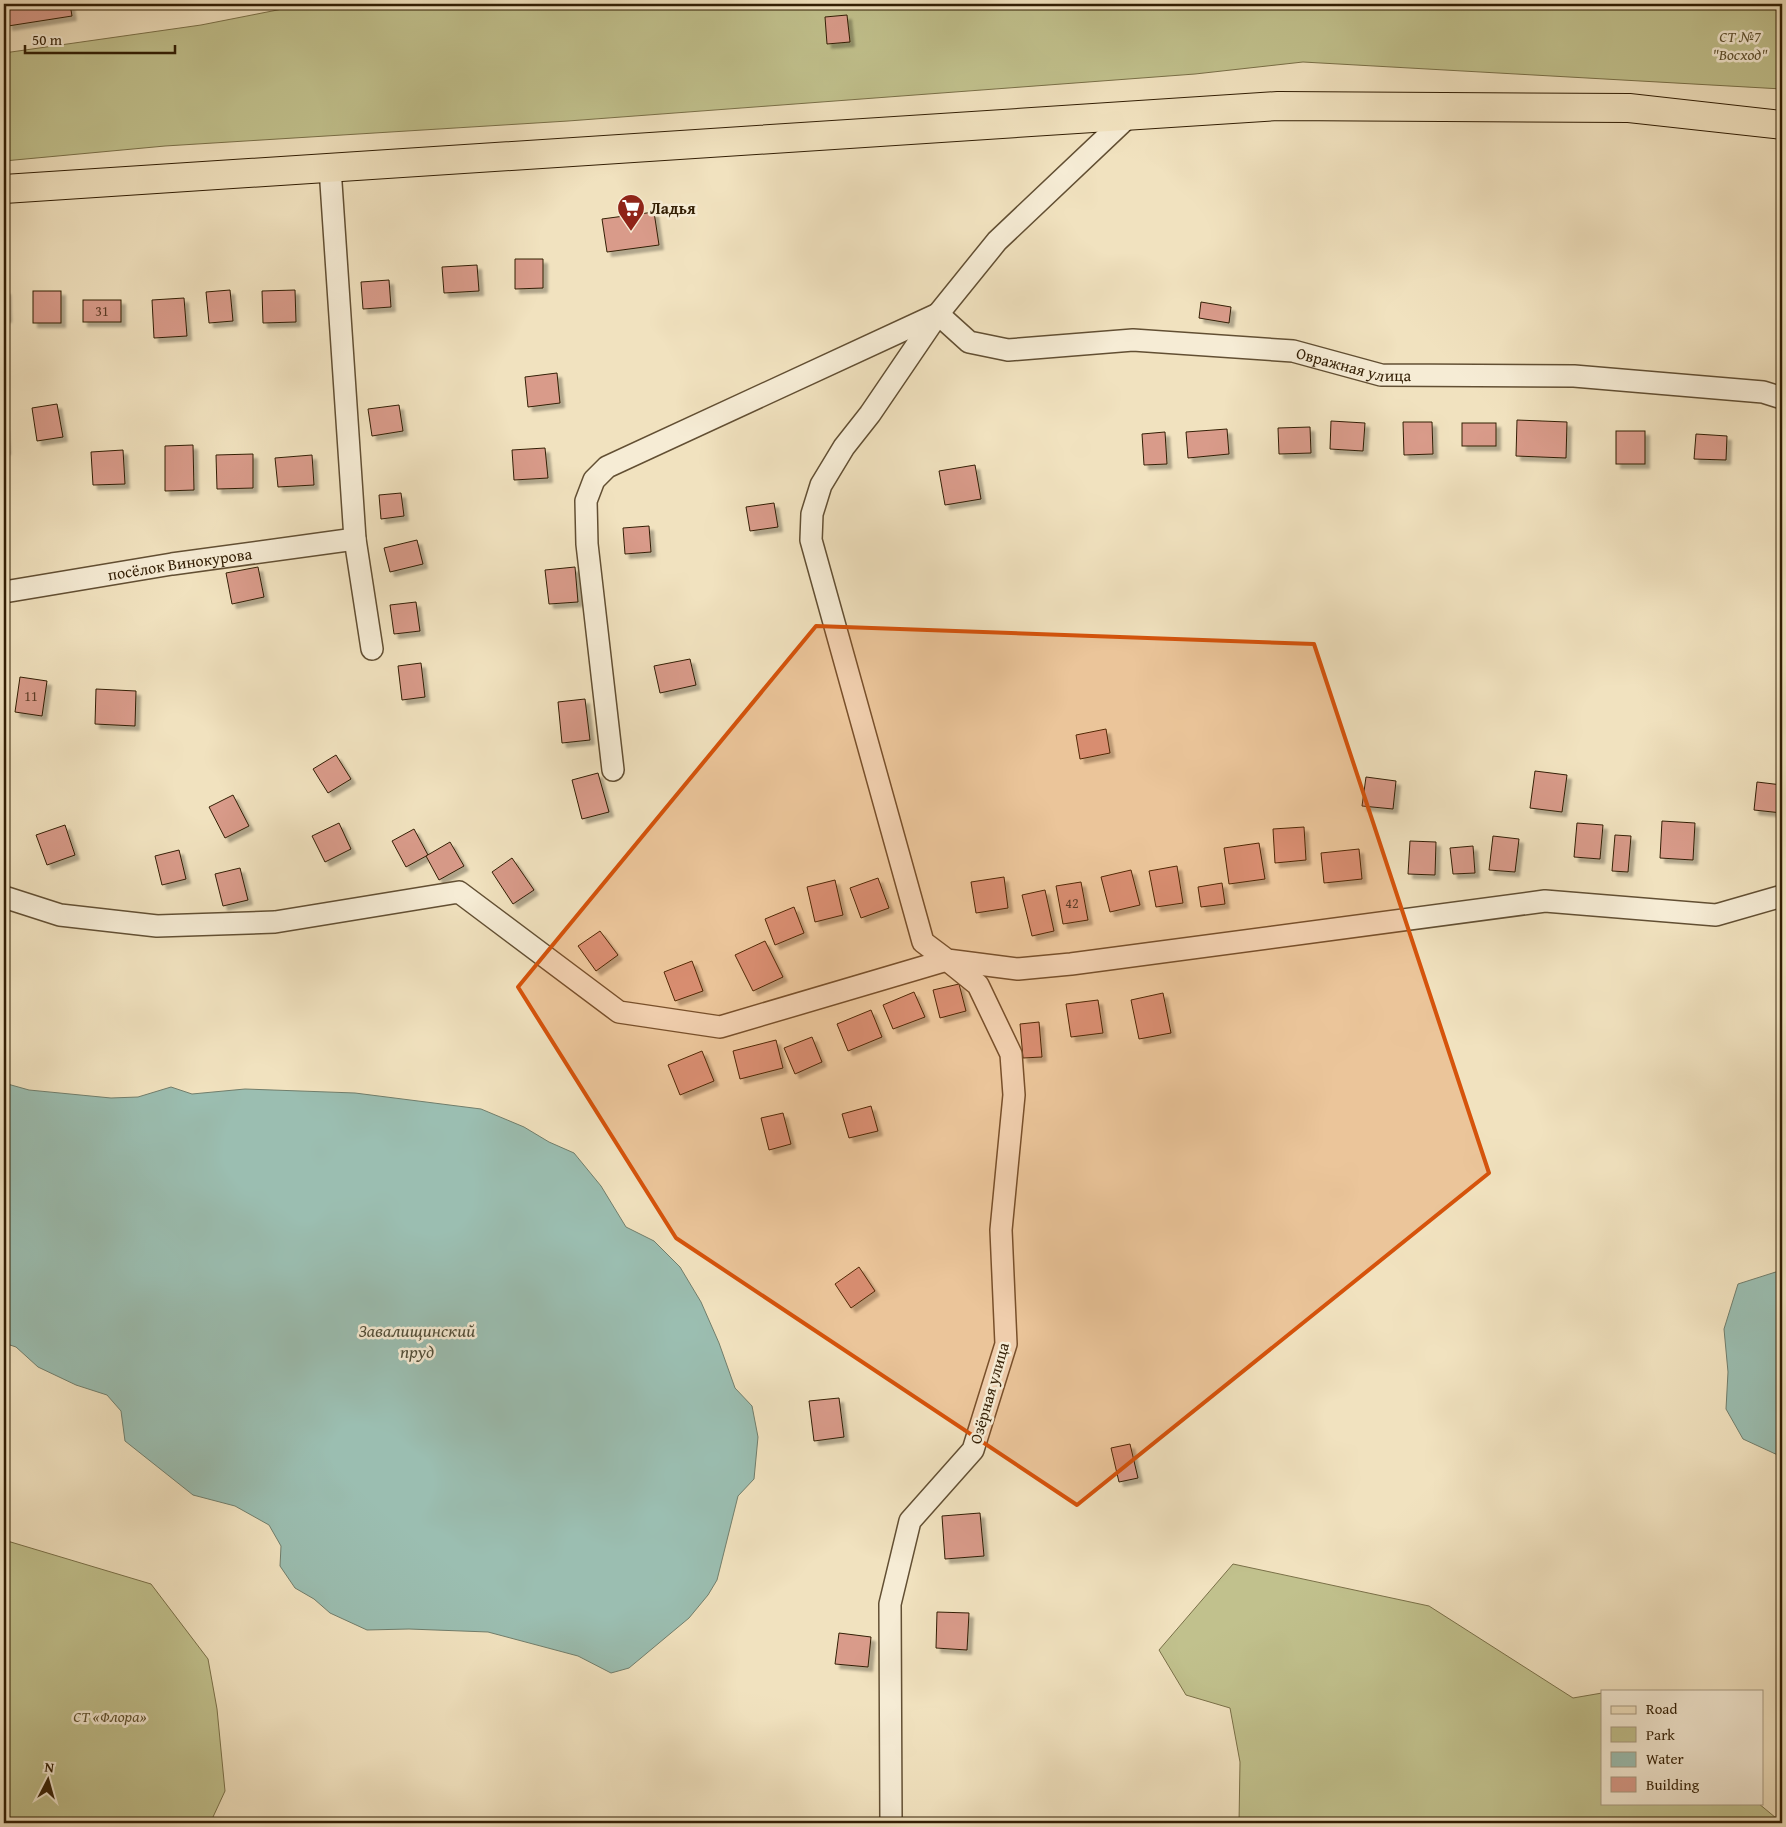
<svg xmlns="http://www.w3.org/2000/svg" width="1786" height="1827" font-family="'Gentium Book Plus',serif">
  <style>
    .green { fill: #c1c18d; stroke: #7a7048 }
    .water { fill: #9bbeb1; stroke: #717e6c }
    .building { fill: #d99b8a; stroke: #321e04; filter: url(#shadow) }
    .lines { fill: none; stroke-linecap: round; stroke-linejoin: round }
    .minor-casing { stroke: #624f33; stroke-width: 24 }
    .major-casing { stroke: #321e04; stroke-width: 30 }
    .minor { stroke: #f6ecd5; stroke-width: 21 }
    .major { stroke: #f1e2bf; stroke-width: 28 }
    .marked { fill: #d6530b; fill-opacity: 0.2; stroke: #d6530b; stroke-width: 4; stroke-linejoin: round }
    .labels { text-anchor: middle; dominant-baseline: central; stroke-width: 5; stroke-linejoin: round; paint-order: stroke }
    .number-label { font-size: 14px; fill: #5c3d26 }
    .park-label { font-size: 16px; font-style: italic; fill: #5d4f2d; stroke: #f6ecd5 }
    .poi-label { font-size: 16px; font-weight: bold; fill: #321e04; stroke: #f6ecd5; text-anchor: start }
    .street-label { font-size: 16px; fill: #321e04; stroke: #f6ecd5 }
    .water-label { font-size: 18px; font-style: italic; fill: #524e38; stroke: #f6ecd5 }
  </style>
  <defs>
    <filter id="shadow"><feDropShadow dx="4.5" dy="4.5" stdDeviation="1" flood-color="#0004"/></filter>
  </defs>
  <rect width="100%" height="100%" fill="#f1e2bf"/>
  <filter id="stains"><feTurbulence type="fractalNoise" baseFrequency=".004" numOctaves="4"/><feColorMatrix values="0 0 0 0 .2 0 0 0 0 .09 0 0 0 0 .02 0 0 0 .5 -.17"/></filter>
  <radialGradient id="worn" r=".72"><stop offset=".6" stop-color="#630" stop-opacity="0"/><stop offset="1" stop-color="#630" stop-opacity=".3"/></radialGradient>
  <g class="green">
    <path d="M308,4H1782V89L1303,62L1195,74L568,121L165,146L4,161V53L201,25Z"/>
    <path d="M4,1540L151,1584L208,1659L217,1709L225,1791L213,1817L214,1823H4Z"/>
    <path d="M1233,1564L1429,1606L1573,1698L1602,1693V1803H1758L1782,1823H1239L1240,1762L1230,1708L1186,1695L1159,1650Z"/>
  </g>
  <g class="water">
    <path d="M4,1083L29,1090L111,1098L138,1097L171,1087L192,1094L245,1089L355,1093L481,1109L524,1127L549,1142L574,1153L601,1186L626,1227L654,1241L680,1267L701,1302L719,1343L735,1388L752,1406L758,1437L754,1479L738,1496L717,1580L708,1595L689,1618L629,1668L611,1673L578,1656L488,1632L409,1629L367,1630L330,1613L314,1599L295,1588L280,1566L281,1546L269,1525L235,1506L193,1495L125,1441L121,1411L107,1395L76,1385L38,1367L16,1347L4,1343Z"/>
    <path d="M1782,1270V1457L1743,1439L1726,1409L1728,1372L1724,1329L1738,1284Z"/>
  </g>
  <g class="building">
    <path d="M4,4H70L72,16L8,26Z"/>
    <path d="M847,15L850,42L827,44L825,17Z"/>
    <path d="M654,212L659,245L607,252L602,219Z"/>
    <path d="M515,259H543V288L515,289Z"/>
    <path d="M477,265L479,291L444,293L442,267Z"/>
    <path d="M389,280L391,307L363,309L361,282Z"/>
    <path d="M4,290H6L7,318H4Z"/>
    <path d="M230,290L233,321L209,323L206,292Z"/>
    <path d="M295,290L296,322L263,323L262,291Z"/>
    <rect x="33" y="291" width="28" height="32"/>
    <path d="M184,298L187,336L154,338L152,300Z"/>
    <rect x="83" y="300" width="38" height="22"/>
    <path d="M1201,302L1231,307L1229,323L1199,318Z"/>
    <path d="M557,373L560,403L528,407L525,377Z"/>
    <path d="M57,404L63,437L37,441L32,408Z"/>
    <path d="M399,405L403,431L372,436L368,409Z"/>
    <path d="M1517,420L1567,422L1566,458L1516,456Z"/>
    <path d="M1331,421L1365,423L1363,451L1330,449Z"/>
    <path d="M1403,422H1432L1433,454L1404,455Z"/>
    <rect x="1462" y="423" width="34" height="23"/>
    <path d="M4,427L6,450H4Z"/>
    <path d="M1310,427L1311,453L1279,454L1278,428Z"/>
    <path d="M1227,429L1229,454L1188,458L1186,432Z"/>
    <rect x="1616" y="431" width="29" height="33"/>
    <path d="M1165,432L1167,464L1144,465L1142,434Z"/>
    <path d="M1696,434L1727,436L1726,460L1694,459Z"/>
    <path d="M1779,441L1782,442V477H1777Z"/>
    <path d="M193,445L194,490L165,491V446Z"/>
    <path d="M545,448L548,478L514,480L512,450Z"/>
    <path d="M123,450L125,484L93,485L91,452Z"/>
    <path d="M253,454V488L217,489L216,455Z"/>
    <path d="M312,455L314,485L278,487L275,458Z"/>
    <path d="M975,465L981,499L945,505L939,471Z"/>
    <path d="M401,493L404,516L381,519L379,495Z"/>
    <path d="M774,503L778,527L750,531L746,507Z"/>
    <path d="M649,526L651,552L625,554L623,528Z"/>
    <path d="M417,540L423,564L390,572L384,548Z"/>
    <path d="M258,567L264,597L232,604L226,573Z"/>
    <path d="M575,567L578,602L549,604L545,570Z"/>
    <path d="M416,602L420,631L394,634L390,605Z"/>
    <path d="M690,659L696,685L660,693L654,666Z"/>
    <path d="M421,663L425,697L402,700L398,666Z"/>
    <path d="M20,677L47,681L42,716L15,712Z"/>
    <path d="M96,689L136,691L135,726L95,724Z"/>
    <path d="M585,699L590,740L562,743L558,702Z"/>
    <path d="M1106,729L1110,753L1080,759L1076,735Z"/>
    <path d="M336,755L351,779L328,793L313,769Z"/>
    <path d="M1535,771L1567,775L1562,812L1530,808Z"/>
    <path d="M598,773L609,812L582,819L572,780Z"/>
    <path d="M1366,777L1396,781L1393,809L1362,806Z"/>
    <path d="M1757,782L1782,785V813L1754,810Z"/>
    <path d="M233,795L249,826L225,838L209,807Z"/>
    <path d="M1662,821L1695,823L1693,860L1660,858Z"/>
    <path d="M339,823L351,849L325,862L312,836Z"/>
    <path d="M1577,823L1603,825L1600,859L1574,857Z"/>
    <path d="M65,825L75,855L47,865L36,835Z"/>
    <path d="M1304,827L1306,860L1275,863L1273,829Z"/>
    <path d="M414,829L428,855L406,867L392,841Z"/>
    <path d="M1615,835L1631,836L1628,872L1612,871Z"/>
    <path d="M1493,836L1519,839L1515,872L1489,870Z"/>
    <path d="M1410,841L1436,842L1435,875L1408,874Z"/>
    <path d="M450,842L464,866L439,880L426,856Z"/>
    <path d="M1259,843L1265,879L1229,884L1224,848Z"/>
    <path d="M1473,846L1475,873L1453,874L1450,848Z"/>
    <path d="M1359,849L1362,879L1324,883L1321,853Z"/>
    <path d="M179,850L186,879L162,885L155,856Z"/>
    <path d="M512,858L534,890L513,904L492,872Z"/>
    <path d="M1177,866L1183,903L1156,907L1149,871Z"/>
    <path d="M240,868L248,900L223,906L215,874Z"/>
    <path d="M1131,870L1140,905L1110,912L1101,877Z"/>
    <path d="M1004,877L1008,908L976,913L971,882Z"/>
    <path d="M878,878L889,908L861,918L850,888Z"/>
    <path d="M835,880L843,915L815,922L807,887Z"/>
    <path d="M1081,882L1088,920L1063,924L1056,886Z"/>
    <path d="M1222,883L1225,904L1201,907L1198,887Z"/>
    <path d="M1045,890L1054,931L1032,936L1022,895Z"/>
    <path d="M794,907L804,933L775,945L765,919Z"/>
    <path d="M600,931L618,955L596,971L578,946Z"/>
    <path d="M765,941L783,977L753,991L735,955Z"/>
    <path d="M692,961L703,991L675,1001L664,972Z"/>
    <path d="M959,984L966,1011L940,1018L933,990Z"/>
    <path d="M914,992L925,1017L893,1029L883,1005Z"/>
    <path d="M1163,993L1171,1033L1139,1039L1131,1000Z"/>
    <path d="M1098,1000L1103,1033L1071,1037L1066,1004Z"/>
    <path d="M871,1010L882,1037L848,1051L837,1024Z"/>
    <path d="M1039,1022L1042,1057L1023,1058L1020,1024Z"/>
    <path d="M812,1037L822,1062L795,1074L784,1048Z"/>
    <path d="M776,1040L783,1068L740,1079L733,1051Z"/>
    <path d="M702,1051L714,1081L680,1095L668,1065Z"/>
    <path d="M871,1106L878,1131L849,1138L842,1114Z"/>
    <path d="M783,1113L791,1144L769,1150L761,1118Z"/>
    <path d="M859,1267L875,1291L851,1308L835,1284Z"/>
    <path d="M839,1398L844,1437L814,1441L809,1401Z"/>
    <path d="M1130,1444L1138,1478L1119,1482L1111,1448Z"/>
    <path d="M980,1513L984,1556L945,1559L942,1516Z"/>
    <path d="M937,1612L969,1613L967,1650L936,1648Z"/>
    <path d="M839,1633L871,1637L868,1667L835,1664Z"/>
  </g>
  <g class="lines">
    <defs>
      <g id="minor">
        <path d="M1129,116L997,241L938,314L870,414L844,447L821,485L812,514L811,540L923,942L947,960L1018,969L1071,964L1545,901L1716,915L1782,896"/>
        <path d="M330,168L355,539L372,649"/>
        <path id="s1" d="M938,314L969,342L1008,350L1133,340L1293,351L1381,375L1574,376L1763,392L1782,398"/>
        <path id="s2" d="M4,592L172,564L355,539"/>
        <path d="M613,770L587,544L586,501L594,480L607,467L938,314"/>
        <path d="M4,897L60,915L157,926L275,922L459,892L619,1012L720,1027L947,960L978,985L1011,1054L1014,1095L1001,1230L1006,1344L973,1450L910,1521L890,1604L891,1823"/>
      </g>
      <path id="major" d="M4,189L1278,106L1629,108L1782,125"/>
    </defs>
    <use href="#minor" class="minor-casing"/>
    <use href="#major" class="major-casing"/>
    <use href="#minor" class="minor"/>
    <use href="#major" class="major"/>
  </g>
  <path class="marked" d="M816,626L1314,644L1489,1173L1077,1505L676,1238L518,987Z"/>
  <defs>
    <symbol id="supermarket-pin" viewBox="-11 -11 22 30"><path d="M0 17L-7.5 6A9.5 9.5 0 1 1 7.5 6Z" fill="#8f2418" stroke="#f6ecd5"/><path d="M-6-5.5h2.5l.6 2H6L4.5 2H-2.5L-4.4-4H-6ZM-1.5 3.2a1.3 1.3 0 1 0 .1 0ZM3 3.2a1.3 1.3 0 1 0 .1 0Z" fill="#fff"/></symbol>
  </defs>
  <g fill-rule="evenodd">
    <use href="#supermarket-pin" x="615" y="192" width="32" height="43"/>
  </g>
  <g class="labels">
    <g class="number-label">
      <text x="102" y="311">31</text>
      <text x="31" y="696">11</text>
      <text x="1072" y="903">42</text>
    </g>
    <g class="park-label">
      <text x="1740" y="36">СТ №7<tspan x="1740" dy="18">"Восход"</tspan></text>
      <text x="110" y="1716">СТ «Флора»</text>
    </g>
    <g class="poi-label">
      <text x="650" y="208">Ладья</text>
    </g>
    <g class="street-label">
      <text stroke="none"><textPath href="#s1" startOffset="430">Овражная улица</textPath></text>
      <text stroke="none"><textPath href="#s2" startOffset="178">посёлок Винокурова</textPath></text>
      <text transform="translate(989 1393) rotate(-74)">Озёрная улица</text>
    </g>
    <g class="water-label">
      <text x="417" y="1330">Завалищинский<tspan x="417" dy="21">пруд</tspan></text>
    </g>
  </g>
  <rect width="1786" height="1827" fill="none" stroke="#f1e2bf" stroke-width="20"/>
  <rect x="5" y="5" width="1776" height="1817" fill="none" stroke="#321e04" stroke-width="2.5"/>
  <rect x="10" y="10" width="1766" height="1807" fill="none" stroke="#321e04"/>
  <rect x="1601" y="1690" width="162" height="115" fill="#f6ecd5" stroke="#a89a81"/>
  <rect x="1611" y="1706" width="25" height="8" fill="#f1e2bf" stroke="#a89a81"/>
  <text x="1646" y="1714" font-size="15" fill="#321e04">Road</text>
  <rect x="1611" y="1727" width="25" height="15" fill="#c1c18d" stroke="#a89a81"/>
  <text x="1646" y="1740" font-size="15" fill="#321e04">Park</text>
  <rect x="1611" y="1752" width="25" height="15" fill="#9bbeb1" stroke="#a89a81"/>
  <text x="1646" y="1764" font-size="15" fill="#321e04">Water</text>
  <rect x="1611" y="1777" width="25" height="15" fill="#d99b8a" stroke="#a89a81"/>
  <text x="1646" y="1790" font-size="15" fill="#321e04">Building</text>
  <g transform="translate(48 1780) rotate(6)" stroke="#f6ecd5" stroke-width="4" paint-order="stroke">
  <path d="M0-4L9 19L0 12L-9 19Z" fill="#321e04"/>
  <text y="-8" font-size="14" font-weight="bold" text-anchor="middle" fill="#321e04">N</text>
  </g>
  <path d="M25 45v8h150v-8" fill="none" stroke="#321e04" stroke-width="2.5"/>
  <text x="32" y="45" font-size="15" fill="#321e04" stroke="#f6ecd5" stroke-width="4" paint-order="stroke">50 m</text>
  <rect width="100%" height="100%" filter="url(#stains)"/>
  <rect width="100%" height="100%" fill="url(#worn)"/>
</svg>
